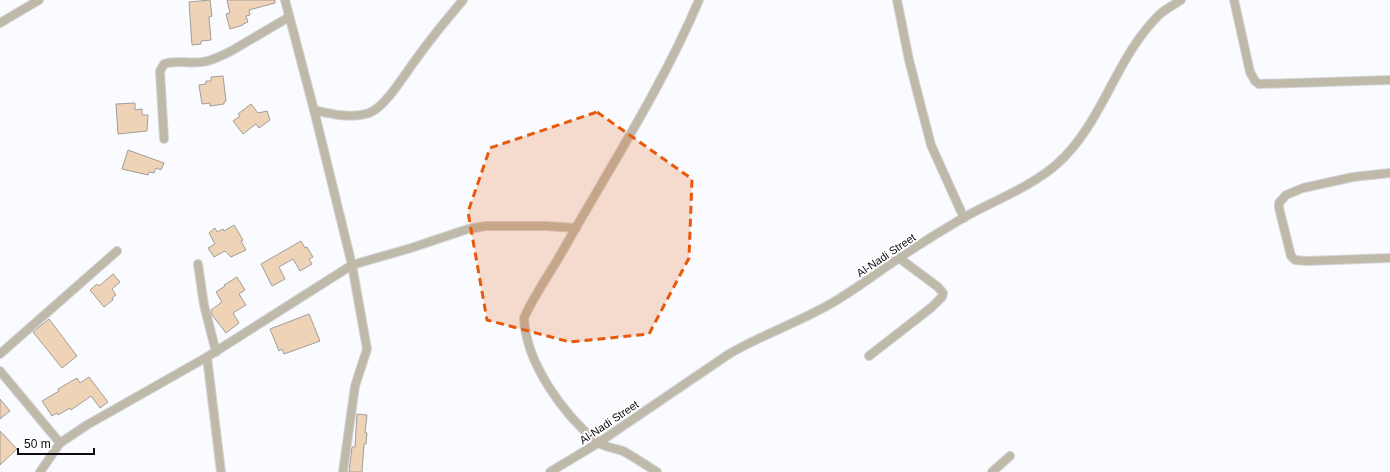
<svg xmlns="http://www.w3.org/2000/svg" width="1390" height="472" font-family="Arial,sans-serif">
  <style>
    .building { fill: #efd3b6; stroke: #a19d99 }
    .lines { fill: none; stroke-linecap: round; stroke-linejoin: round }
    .minor-casing { stroke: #d3d5d8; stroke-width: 10 }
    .minor { stroke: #beb9a9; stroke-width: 8 }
    .marked { fill: #e8590c; fill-opacity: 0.2; stroke: #e8590c; stroke-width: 3; stroke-dasharray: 8 5; stroke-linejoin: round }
    .labels { text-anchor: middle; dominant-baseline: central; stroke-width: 4; stroke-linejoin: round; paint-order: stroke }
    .street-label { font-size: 11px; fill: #0a0b0d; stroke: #fff }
  </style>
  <rect width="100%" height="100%" fill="#f9fbff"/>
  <g class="building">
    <path d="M210,0L212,16L209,17L211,40L201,41V44L192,45L189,2Z"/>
    <path d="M227,0H275V3L249,10L250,15L246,16L248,22L243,24V25L230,29L226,14L230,13Z"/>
    <path d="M223,76L226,101L224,102V104L210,106V103L202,104L199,85L206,84V81H211V77Z"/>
    <path d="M135,103V110L142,109V115H148L147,131L118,134L116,104Z"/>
    <path d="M251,104L258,113L267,111L270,120L259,128L256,124L243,134L233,121L240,116L238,114Z"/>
    <path d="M128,150L164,163L161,170L156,168L154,173L149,172L148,175L122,169Z"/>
    <path d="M234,225L243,240L241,241L246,250L231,257L225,251L214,257L208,248L215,244L209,233L215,228L217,232L223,229L224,231Z"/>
    <path d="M301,241L305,248L307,247L313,257L309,259L312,264L300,271L293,259L279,267L285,279L272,286L261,264Z"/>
    <path d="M113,274L120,282L112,289L116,295L112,298L113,300L104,307L90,290L97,284L99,286Z"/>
    <path d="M237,277L245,290L239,294L246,305L233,313L239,323L226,333L212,315L211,310L222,302L216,292L225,286L224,285Z"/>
    <path d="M309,314L320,341L284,354L282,349L279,351L270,329Z"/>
    <path d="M49,319L77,356L62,368L33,332Z"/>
    <path d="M89,377L108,402L100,408L91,396L71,410L70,408L58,415L57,413L52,416L42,401L59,391L58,389L77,378L80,383Z"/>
    <path d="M0,399L10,411L0,419Z"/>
    <path d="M357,414L367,415L365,433H367L366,444H364L362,472H349L352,447H355Z"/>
    <path d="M0,431L17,449L0,465Z"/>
  </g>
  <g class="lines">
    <defs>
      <g id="minor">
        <path d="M897,0L909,60L931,145L964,218"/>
        <path d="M1234,0L1250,72L1255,81L1259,84L1390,80"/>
        <path d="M0,23L39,0"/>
        <path d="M314,110C331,114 351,119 369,113C385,108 406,72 417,58C431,38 447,19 463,0"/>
        <path d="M164,139L160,71L164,64C178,59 193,65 207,61C216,59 225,54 233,50C252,39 270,28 289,17"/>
        <path d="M1390,173L1353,177L1303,188L1286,195L1279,203V208L1291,256L1295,260L1306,261L1390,258"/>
        <path d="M198,264L204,305L216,352"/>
        <path d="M0,354L117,251"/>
        <path d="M869,356L932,307L942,297L943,293L938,287L899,258"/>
        <path d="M207,357L221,472"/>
        <path d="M0,371L60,443"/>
        <path d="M40,472L60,443L87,425L207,357L352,265L314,110L285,0"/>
        <path d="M343,472L355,386L367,349L352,265L411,248L468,229L486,226H546L576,228"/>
        <path d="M550,472L598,443L729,354C758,337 791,325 821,309C849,295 873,275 899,258C920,244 941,231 963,218C993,201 1031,187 1057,164C1103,123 1115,58 1159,15C1165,9 1174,5 1181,0"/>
        <path d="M657,472C646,465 634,457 623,451C615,448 604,447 597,442C563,414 526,363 524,318C535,293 553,269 566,245C612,164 663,85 699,0"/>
        <path d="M992,472L1010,456"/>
      </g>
    </defs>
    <use href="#minor" class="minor-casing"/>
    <use href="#minor" class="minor"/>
  </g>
  <path class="marked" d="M597,112L692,179L689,258L649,334L570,342L487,320L468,212L490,148Z"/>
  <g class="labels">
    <g class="street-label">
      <text transform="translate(886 255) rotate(-34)">Al-Nadi Street</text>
      <text transform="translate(609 422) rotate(-34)">Al-Nadi Street</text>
    </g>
  </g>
  <path d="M18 448v6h76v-6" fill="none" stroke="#0a0b0d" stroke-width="2"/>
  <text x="24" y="448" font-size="12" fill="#0a0b0d" stroke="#ffffff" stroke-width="3" paint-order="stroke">50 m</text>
</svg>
